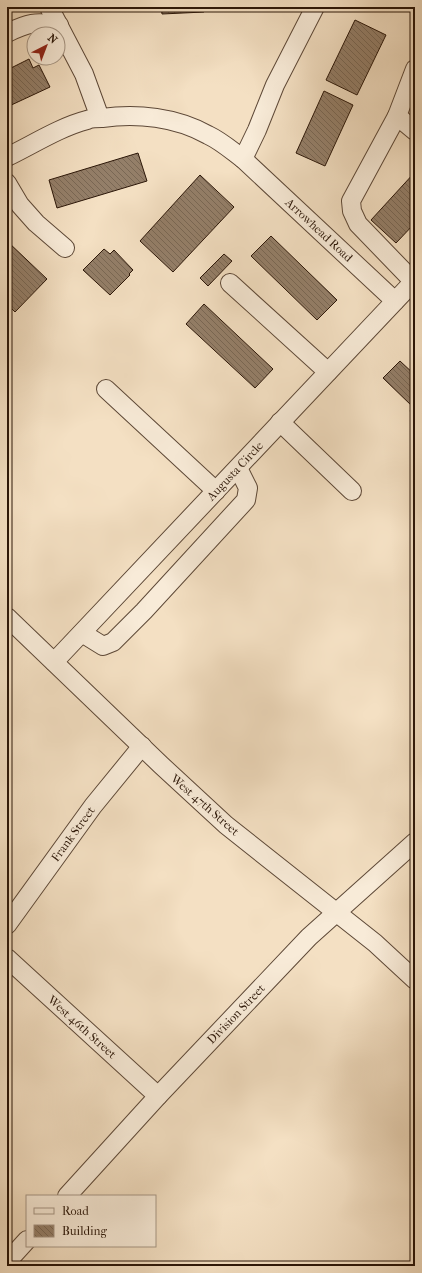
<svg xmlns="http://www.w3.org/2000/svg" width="422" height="1273" font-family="'IM FELL French Canon',serif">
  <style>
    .building { fill: url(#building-back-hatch); stroke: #2b1608 }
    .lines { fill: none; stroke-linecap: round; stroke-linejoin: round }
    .minor-casing { stroke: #5d4837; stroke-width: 20 }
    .minor { stroke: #f8ebd8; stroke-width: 18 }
    .labels { text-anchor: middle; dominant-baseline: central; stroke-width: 3.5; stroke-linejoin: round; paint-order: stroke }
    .street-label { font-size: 12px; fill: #2b1608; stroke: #f8ebd8 }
  </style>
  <defs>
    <pattern id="building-back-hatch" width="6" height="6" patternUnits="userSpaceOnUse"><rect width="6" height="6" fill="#947f69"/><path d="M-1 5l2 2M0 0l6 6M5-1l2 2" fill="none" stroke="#796754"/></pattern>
  </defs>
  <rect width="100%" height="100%" fill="#f4e0c3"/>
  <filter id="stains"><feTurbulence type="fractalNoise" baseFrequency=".005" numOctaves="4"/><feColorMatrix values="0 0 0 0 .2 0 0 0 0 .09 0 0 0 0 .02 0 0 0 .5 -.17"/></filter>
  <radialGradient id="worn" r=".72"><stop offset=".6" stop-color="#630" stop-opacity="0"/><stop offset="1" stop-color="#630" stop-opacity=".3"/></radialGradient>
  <g class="building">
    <path d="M161,7H203L204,12L162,14Z"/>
    <path d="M355,20L386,35L357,95L326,80Z"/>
    <path d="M29,59L33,68L39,65L50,87L7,107V70Z"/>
    <path d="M324,91L353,105L325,166L296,153Z"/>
    <path d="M138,153L147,181L57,208L49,180Z"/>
    <path d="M415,172V223L396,243L371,220Z"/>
    <path d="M200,175L234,207L173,272L140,241Z"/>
    <path d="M271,236L337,300L317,320L251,256Z"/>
    <path d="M7,241L47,279L15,312L7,304Z"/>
    <path d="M104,249L110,254L114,250L133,270L129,274L130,275L110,295L83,270Z"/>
    <path d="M224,254L232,261L208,286L200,278Z"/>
    <path d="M204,304L273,369L255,388L186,324Z"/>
    <path d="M400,361L415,375V417L410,411L413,407L383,378Z"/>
  </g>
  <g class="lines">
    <defs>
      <g id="minor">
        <path d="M49,7L84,74L100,118"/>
        <path d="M7,33C28,23 35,21 59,25"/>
        <path d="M397,116L415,131"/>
        <path d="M7,157C32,145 60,127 87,120C91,118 97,118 102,118C137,113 176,117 208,135C221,141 231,150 243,159L395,301"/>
        <path d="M243,159L257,130L275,85L315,7"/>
        <path d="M7,183L20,205L36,223L65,248"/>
        <path d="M414,282L358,224L352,211L351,201L397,116L415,69"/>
        <path d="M230,283L328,372"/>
        <path d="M106,389L216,491"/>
        <path d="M280,422L352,491"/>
        <path d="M7,617L161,765L226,825L375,943L415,980"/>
        <path d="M82,633L103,646L113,642L144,611L246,500L248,488L238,468"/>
        <path d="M54,662L415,280"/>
        <path d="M7,925L93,806L142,746"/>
        <path d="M7,958L158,1096"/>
        <path d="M67,1196L158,1096L309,937L415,842"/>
        <path d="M7,1262L27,1240"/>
      </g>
    </defs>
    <use href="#minor" class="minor-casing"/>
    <use href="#minor" class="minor"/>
  </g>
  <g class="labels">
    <g class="street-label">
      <text transform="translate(319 230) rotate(43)">Arrowhead Road</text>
      <text transform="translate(235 471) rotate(-47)">Augusta Circle</text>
      <text transform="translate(205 805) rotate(41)">West 47th Street</text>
      <text transform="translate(73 834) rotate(-54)">Frank Street</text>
      <text transform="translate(236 1014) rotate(-46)">Division Street</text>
      <text transform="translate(82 1027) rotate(42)">West 46th Street</text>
    </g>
  </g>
  <rect width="422" height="1273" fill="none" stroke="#f4e0c3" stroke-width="24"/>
  <rect x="8" y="8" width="406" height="1257" fill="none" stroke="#2b1608" stroke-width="2"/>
  <rect x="12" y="12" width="398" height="1249" fill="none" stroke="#2b1608"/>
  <rect x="26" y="1195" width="130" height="52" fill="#f8ebd8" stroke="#a69685"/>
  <rect x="34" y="1208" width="20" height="6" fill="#f8ebd8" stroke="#a69685"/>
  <text x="62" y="1215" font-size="12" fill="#2b1608">Road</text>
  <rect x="34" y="1225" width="20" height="12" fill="url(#building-back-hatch)" stroke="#a69685"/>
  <text x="62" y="1235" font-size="12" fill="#2b1608">Building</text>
  <g transform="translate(46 46) rotate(42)"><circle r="19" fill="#f8ebd8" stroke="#a69685"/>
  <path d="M0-3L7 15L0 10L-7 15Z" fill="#8f2418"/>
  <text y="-6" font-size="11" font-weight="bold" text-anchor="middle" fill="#2b1608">N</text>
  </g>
  <rect width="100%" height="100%" filter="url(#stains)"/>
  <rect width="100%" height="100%" fill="url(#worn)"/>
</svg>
